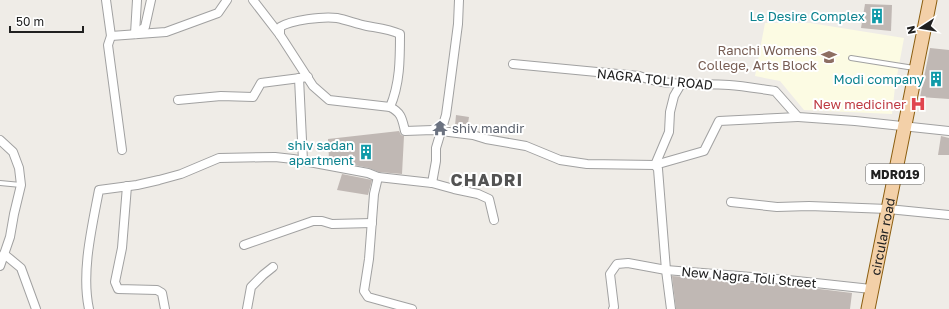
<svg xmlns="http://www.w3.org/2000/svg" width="949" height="309" font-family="'Golos Text',sans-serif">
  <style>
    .education { fill: #fcfbe3 }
    .building { fill: #c0b8b4 }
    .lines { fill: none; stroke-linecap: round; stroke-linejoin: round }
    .lane-casing { stroke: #a1a1a1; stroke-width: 6 }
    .street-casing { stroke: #a1a1a1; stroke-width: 10 }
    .primary-casing { stroke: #8c5e0f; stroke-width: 15 }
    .lane { stroke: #fff; stroke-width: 4 }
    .street { stroke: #fff; stroke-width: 8 }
    .primary { stroke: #f3d0a8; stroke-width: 13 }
    .labels { text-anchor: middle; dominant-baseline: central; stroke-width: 4; stroke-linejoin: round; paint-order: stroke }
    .shield { fill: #fff; stroke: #636363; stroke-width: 1 }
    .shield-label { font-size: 12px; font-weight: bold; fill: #202020 }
    .culture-label { font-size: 13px; fill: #0d838f; stroke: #fff; text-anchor: end }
    .education-label { font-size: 13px; fill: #785e54; stroke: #fff; text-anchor: end }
    .street-label { font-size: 13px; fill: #202020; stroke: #fff }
    .health-label { font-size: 13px; fill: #be3a42; stroke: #fff; text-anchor: end }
    .worship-label { font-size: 13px; fill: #5b616d; stroke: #fff; text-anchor: start }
    .district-label { font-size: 17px; font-weight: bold; letter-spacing: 1px; fill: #535353; stroke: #fff }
  </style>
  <rect width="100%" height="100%" fill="#efece7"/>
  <path class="education" d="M765,23H810L904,38L895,87L892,114L804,110L780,81L755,76Z"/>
  <g class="building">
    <path d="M865,4L892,5L891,31L861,28Z"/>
    <path d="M930,48L949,50V99L920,97Z"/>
    <path d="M456,115L469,117L467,129L455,126Z"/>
    <path d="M399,131L401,135L404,136L402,174L379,172L369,168L329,160L328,139Z"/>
    <path d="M941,136L949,138V155H938Z"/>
    <path d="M342,174L372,180L368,195L337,190Z"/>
    <path d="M672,276L787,285L852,293L850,309H676Z"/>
  </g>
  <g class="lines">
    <defs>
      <g id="lane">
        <path d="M851,58L914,68"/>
        <path d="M0,183L21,185"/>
      </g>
      <g id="street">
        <path d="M106,0L111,36L166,32L218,13L227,0"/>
        <path d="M253,0L280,35L313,86L329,100L390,107C402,113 402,119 405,131L433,130L473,135L486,139L526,146L560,160L587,164L655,165L669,132L670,112L674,96L681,84"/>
        <path d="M135,34L137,0"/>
        <path d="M136,34L145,27L151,0"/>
        <path d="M280,35V27C291,20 324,16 337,18C347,20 357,24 367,26C378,28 389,29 400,34C400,59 400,84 390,107"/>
        <path d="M111,36L108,45L122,150"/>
        <path d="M513,64L639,76C668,87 699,83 729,85C744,86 760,89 775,91L798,117L855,121L949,131"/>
        <path d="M299,78L303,161"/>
        <path d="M178,100L221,96L253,97L261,83L308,77"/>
        <path d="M0,140L13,152L19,168L21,185L14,214L10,237L0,266"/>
        <path d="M432,183L436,161V148L446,115L449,93L458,24L459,0"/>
        <path d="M127,186L122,248L115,282L118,289L157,290L162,293L165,309"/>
        <path d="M731,202L777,207L809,206L888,209L949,215"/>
        <path d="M244,245L313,221H322L332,224L372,223"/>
        <path d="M4,254L21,268L36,309"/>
        <path d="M89,309C81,272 92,227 99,190L137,185L159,180L181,174L219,158L275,157L293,159L368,173L378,177"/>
        <path d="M247,309L251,287L263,275L273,267"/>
        <path d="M412,309L368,297L364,291L369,259L374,194L378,177L432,183L454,189L478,194L489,199L494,220"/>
        <path d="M613,309L614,307L610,274L617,264L628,263L666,270L788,280L871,289"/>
        <path d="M671,309L666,270L658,169L655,165L704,151L719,121L798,117"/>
      </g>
      <g id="primary">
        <path id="s1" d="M868,309L930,0"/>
      </g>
    </defs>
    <use href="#lane" class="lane-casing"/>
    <use href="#street" class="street-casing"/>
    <use href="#primary" class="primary-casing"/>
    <use href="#lane" class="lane"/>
    <use href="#street" class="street"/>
    <use href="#primary" class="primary"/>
  </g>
  <defs>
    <symbol id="building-bare" viewBox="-9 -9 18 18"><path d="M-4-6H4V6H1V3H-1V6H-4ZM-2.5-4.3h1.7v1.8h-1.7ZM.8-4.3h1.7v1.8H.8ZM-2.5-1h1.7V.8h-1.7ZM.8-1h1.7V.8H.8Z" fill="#0f9aa8" stroke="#fff" stroke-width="2.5" paint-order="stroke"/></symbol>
    <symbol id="university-bare" viewBox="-9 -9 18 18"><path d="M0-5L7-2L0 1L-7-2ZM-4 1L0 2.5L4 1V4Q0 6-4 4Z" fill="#8d6e63" stroke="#fff" stroke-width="2.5" paint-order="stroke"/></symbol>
    <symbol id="hospital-bare" viewBox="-9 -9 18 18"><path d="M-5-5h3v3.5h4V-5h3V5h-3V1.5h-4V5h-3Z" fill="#e0444e" stroke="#fff" stroke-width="2.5" paint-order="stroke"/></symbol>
    <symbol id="temple-bare" viewBox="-9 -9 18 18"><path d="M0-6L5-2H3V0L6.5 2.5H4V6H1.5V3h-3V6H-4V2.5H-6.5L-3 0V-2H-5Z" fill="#6b7280" stroke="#fff" stroke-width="2.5" paint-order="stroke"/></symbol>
  </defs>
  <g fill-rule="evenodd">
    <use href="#building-bare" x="866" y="5" width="22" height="22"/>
    <use href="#university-bare" x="818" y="46" width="22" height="22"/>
    <use href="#building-bare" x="925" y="68" width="22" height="22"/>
    <use href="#hospital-bare" x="907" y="93" width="22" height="22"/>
    <use href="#temple-bare" x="429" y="117" width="22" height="22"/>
    <use href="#building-bare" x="355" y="141" width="22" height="22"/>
  </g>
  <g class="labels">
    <rect class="shield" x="866" y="164" width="58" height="20" rx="3"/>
    <g class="shield-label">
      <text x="895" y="174">MDR019</text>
    </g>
    <g class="culture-label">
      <text x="865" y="16">Le Desire Complex</text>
      <text x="924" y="79">Modi company</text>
      <text x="354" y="145">shiv sadan<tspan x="354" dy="15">apartment</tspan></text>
    </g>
    <g class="education-label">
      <text x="817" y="50">Ranchi Womens<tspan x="817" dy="15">College, Arts Block</tspan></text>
    </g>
    <g class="street-label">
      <text transform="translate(655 79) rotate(6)">NAGRA TOLI ROAD</text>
      <text stroke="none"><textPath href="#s1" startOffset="74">circular road</textPath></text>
      <text transform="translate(749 277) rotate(5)">New Nagra Toli Street</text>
    </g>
    <g class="health-label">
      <text x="906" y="104">New mediciner</text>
    </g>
    <g class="worship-label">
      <text x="452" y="128">shiv mandir</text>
    </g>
    <g class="district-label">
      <text x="487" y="179">CHADRI</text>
    </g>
  </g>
  <g transform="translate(921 28) rotate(258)" stroke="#ffffff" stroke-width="3" paint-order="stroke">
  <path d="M0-3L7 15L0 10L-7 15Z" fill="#202020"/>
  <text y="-6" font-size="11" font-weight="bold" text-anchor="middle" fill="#202020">N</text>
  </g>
  <path d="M10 26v6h73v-6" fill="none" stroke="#202020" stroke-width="2"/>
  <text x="16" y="26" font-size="12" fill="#202020" stroke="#ffffff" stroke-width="3" paint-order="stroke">50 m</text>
</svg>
